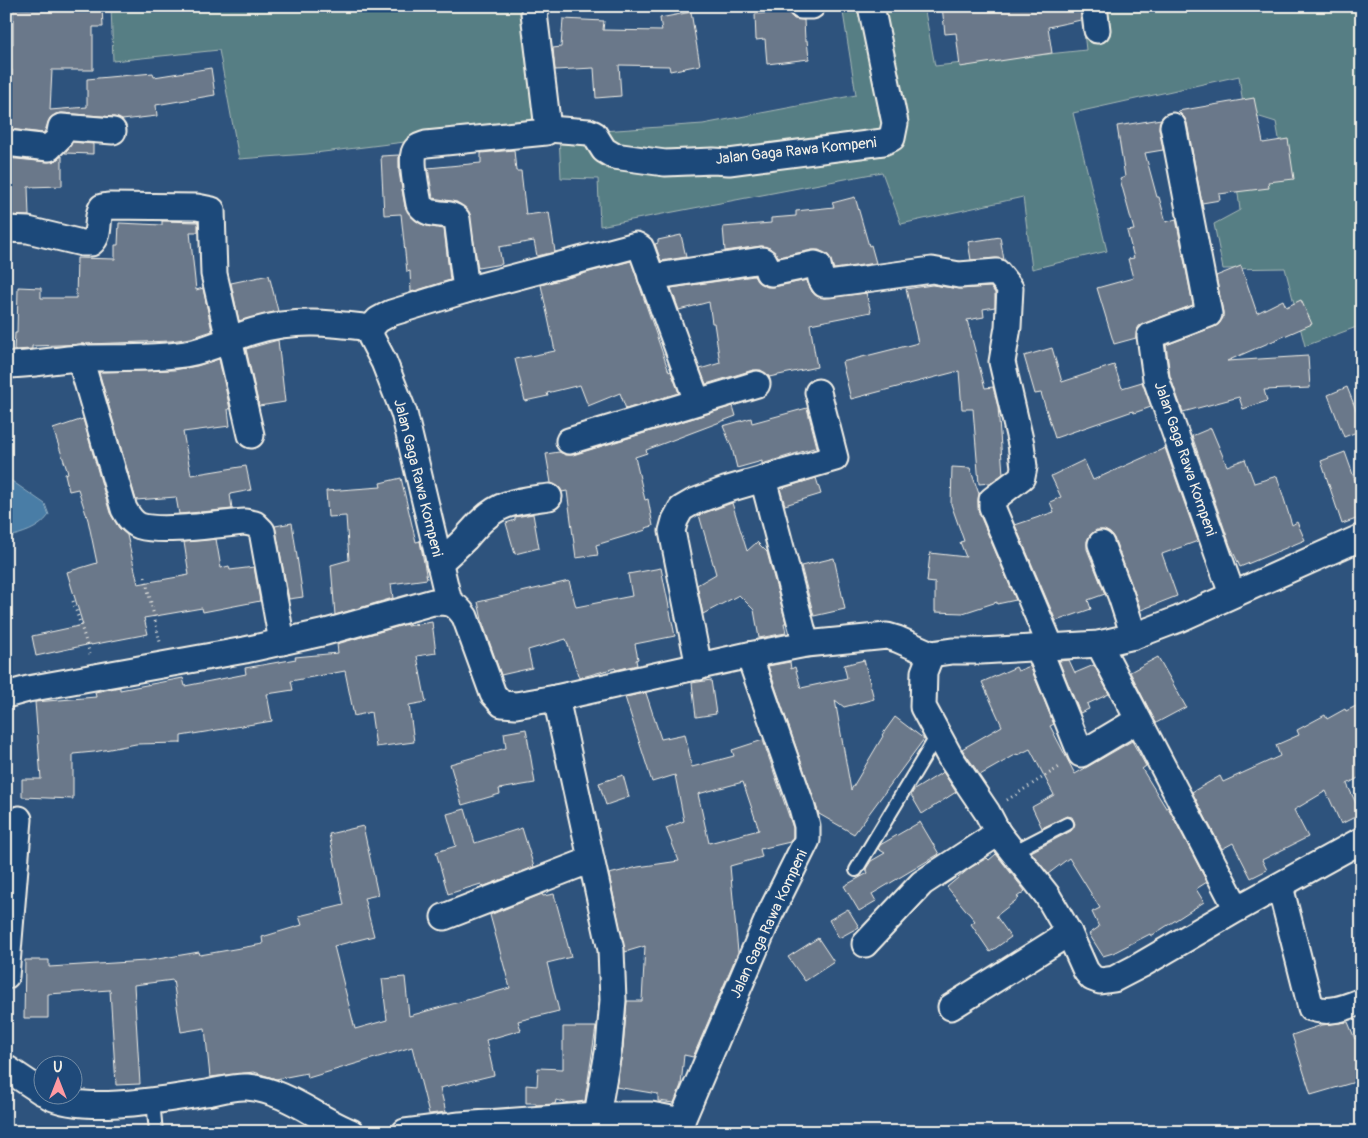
<svg xmlns="http://www.w3.org/2000/svg" width="1368" height="1138" font-family="Pangolin,sans-serif">
  <style>
    .green { fill: #577e84; stroke: #a6b8b6 }
    .water { fill: #497da6; stroke: #8dabc0 }
    .building { fill: #6b788a; stroke: #f4f1e8; fill-rule: evenodd }
    .lines { fill: none; stroke-linecap: round; stroke-linejoin: round }
    .service-casing { stroke: #f4f1e8; stroke-width: 16 }
    .minor-casing { stroke: #f4f1e8; stroke-width: 29 }
    .path { stroke: #f4f1e8; stroke-width: 3; stroke-dasharray: 1 4; stroke-linecap: butt }
    .service { stroke: #1f4a7a; stroke-width: 12 }
    .minor { stroke: #1f4a7a; stroke-width: 25 }
    .labels { text-anchor: middle; dominant-baseline: central; stroke-width: 4; stroke-linejoin: round; paint-order: stroke }
    .street-label { font-size: 15px; fill: #f4f1e8; stroke: #1f4a7a }
  </style>
  <rect width="100%" height="100%" fill="#2e537d"/>
  <filter id="ink" filterUnits="userSpaceOnUse"><feTurbulence type="fractalNoise" baseFrequency=".02" numOctaves="2"/><feDisplacementMap in="SourceGraphic" scale="10" xChannelSelector="R" yChannelSelector="G"/><feConvolveMatrix kernelMatrix="1 2 1 2 8 2 1 2 1" color-interpolation-filters="sRGB"/></filter>
  <g filter="url(#ink)">
    <g class="green">
      <path d="M111,6H523L543,125L307,154L239,159L219,50L113,61Z"/>
      <path d="M842,6H924L935,66L1086,50L1081,6H1362V325L1305,346L1285,268L1223,269L1214,224L1240,210L1236,178L1284,166L1276,122L1244,112L1239,76L1073,113L1107,251L1032,269L1023,197L901,224L882,172L600,226L598,179L561,178L559,134L703,124L856,95Z"/>
    </g>
    <path class="water" d="M6,477L45,504L49,515C38,530 23,533 6,538Z"/>
    <g class="building">
      <path d="M71,6H102L103,27H93V70H52L50,110L87,107V79L153,73L154,77L211,68L215,95L156,105L157,116L122,120L114,117L62,113L56,114L50,118L44,133L9,129L8,108H11L12,70H6V44H13V9L71,11Z"/>
      <path d="M942,6H1080L1081,20L1048,27L1052,53L960,67L956,33L945,34Z"/>
      <path d="M691,12L700,65L670,71L669,66L619,65L621,96L596,98L594,68L555,70L553,48L561,47L563,19L604,21L603,30L662,31L660,18Z"/>
      <path d="M788,12L794,19L804,20L805,40H807L809,59L767,64L765,39L756,40L755,14Z"/>
      <path d="M1254,98L1263,143L1288,139L1294,179L1268,182L1269,188L1219,194L1220,200L1202,203L1187,123L1184,117L1178,111Z"/>
      <path d="M1161,119L1159,128L1163,150L1145,153L1157,197H1159L1166,222L1176,219L1193,305L1145,323L1139,326L1136,332V338L1114,344L1097,288L1133,278L1128,259L1134,258L1127,231L1134,230L1120,179L1125,177L1117,126Z"/>
      <path d="M72,142L93,144V154L65,153Z"/>
      <path d="M514,150L516,171H521L526,215L549,212L555,252L537,256L534,241L499,247L502,264L478,268L469,212L457,202L433,198L428,168L481,163V153Z"/>
      <path d="M399,155V172L405,207L413,218L421,224L431,227L444,229L450,280L411,292L410,271L407,272L401,214L384,215L381,156Z"/>
      <path d="M62,156V186L28,187L29,216L6,215V158L48,162L54,161Z"/>
      <path d="M855,197L869,246L871,245L876,263L834,269L829,256L819,250H812L778,257L770,248L761,246L725,251L723,227L771,223V218L796,216V211L834,207L832,203Z"/>
      <path d="M162,221L198,222V232H190L196,290L203,288L212,331L191,338L171,341L32,346V349L14,350L15,333H17L18,287L41,288V298H76L77,258L115,259V245H118L119,223L162,225Z"/>
      <path d="M681,235L686,257L661,261L655,244L658,243V240Z"/>
      <path d="M1000,237L1004,260L996,258L971,260L968,242Z"/>
      <path d="M631,261L669,372L671,371L679,393L626,409L620,393L588,406L580,385L547,393L548,396L525,401L515,359L555,351L541,285Z"/>
      <path d="M1241,266L1257,313L1283,300L1286,307L1301,300L1312,324L1227,361L1308,356L1310,388L1264,390L1267,401L1243,409L1239,397L1183,412L1170,376L1166,345L1214,327L1219,324L1223,318V312L1216,276Z"/>
      <path d="M269,275L278,311L239,321L231,283Z"/>
      <path d="M754,276L758,282L767,287H774L807,280L812,292L817,296L824,298L866,293L871,312L810,324L817,367L769,377L761,370H753L706,384L700,369L720,363L714,323H712L709,302L679,310L671,288Z"/>
      <path d="M932,285L960,289L991,287L995,293V307L983,309L984,317L967,320L985,388L993,387L998,407L1003,474L990,483L979,484L973,409H962L959,371L851,399L842,362L918,343L906,289Z"/>
      <path d="M278,340L285,402L259,406L246,349Z"/>
      <path d="M1052,348L1062,382L1114,365L1122,388L1142,382L1151,407L1134,413L1133,411L1055,438L1041,393L1035,394L1024,356Z"/>
      <path d="M219,359L230,409H228L230,426L183,432L191,475L246,466L251,490L230,494L232,509L190,513L179,514L176,497L136,500L99,372L174,370L197,366Z"/>
      <path d="M1347,387L1362,425V430L1344,437L1328,395Z"/>
      <path d="M733,406L736,416L646,450L647,453L635,457L645,500L648,499L653,526L645,528L646,530L596,545L598,555L576,558L567,491L562,492L560,488L551,483L546,454L559,452L566,455H573Z"/>
      <path d="M807,408L817,447L762,464V461L737,468L732,448L723,426L751,418L752,423Z"/>
      <path d="M83,419L110,513L119,528L127,535L138,584L189,575L184,542L216,539L221,568L229,566L230,570L254,567L260,601L203,612L202,608L144,618L148,634L91,645V644L36,656L32,636L83,625L67,572L97,563L88,520L78,489L69,491L65,474L68,473L53,429Z"/>
      <path d="M1211,428L1227,466L1245,459L1254,483L1277,476L1292,525L1297,522L1305,540L1240,567L1230,545L1192,436Z"/>
      <path d="M1165,448L1198,541L1162,554L1177,596L1141,610L1114,538L1110,533L1104,530H1096L1090,535L1087,541V549L1105,594L1088,600L1091,609L1056,621L1015,525L1054,512L1050,502L1061,497L1051,476L1084,460L1093,480Z"/>
      <path d="M1345,452L1362,500V517L1342,524L1321,461Z"/>
      <path d="M952,467L970,468L979,494L978,500L979,513L1016,600L997,604V602L963,613L935,612V583L927,582L930,553L966,557L960,542L964,541L951,504Z"/>
      <path d="M401,478L416,542L420,541L427,579L391,584L393,598L335,615L331,565L349,560L346,516L328,517L326,491L381,487L380,483Z"/>
      <path d="M816,478L821,494L785,505L780,489Z"/>
      <path d="M732,503L747,551L757,542L767,552L786,623H784L786,633L759,638L754,610L739,595L703,614L697,585L716,574L699,515Z"/>
      <path d="M533,514L539,548L515,554L506,523L515,520V517Z"/>
      <path d="M292,523L303,597L289,599L275,526Z"/>
      <path d="M834,558L845,609L814,616L801,566Z"/>
      <path d="M661,568L675,636L635,644L638,659L636,660L637,665L616,670L615,668L579,678L566,639L528,650L532,668L501,675L483,624L478,602L569,581L576,607L632,596L628,574Z"/>
      <path d="M432,622L436,653L417,656L426,702L409,705L414,742L376,747L371,712L354,716L345,671L291,681L293,690L267,694L272,721L181,736V743L136,744L94,752L73,754V799L22,797V779H41L35,702L96,697L95,692L120,687V690L183,678L185,686L246,674L245,668L296,659L295,657L338,653L337,644L407,624V626Z"/>
      <path d="M1158,657L1186,707L1156,723L1130,672Z"/>
      <path d="M864,660L874,699L844,707L835,700L851,790L883,736L882,735L895,717L924,739L854,834L819,814L768,666L790,662L791,669L795,667L801,688L847,678L844,665Z"/>
      <path d="M1069,660L1075,673L1094,665L1109,694L1087,704L1089,709L1080,713L1059,661Z"/>
      <path d="M1030,666L1054,724L1050,726L1075,774L1132,741L1146,766L1142,769L1166,808L1168,807L1207,882L1196,889L1204,902L1151,936L1150,934L1113,953L1103,956L1089,934L1099,927L1092,912L1100,908L1069,858L1048,874L1031,852L1071,831L1075,824L1072,817L1067,816L1042,828L1032,807L1054,795L1030,749L1018,755L1017,754L980,775L962,749L1002,726L982,682L1016,667L1018,671Z"/>
      <path d="M711,680L716,714L696,717L692,683Z"/>
      <path d="M646,693L661,739L685,734L692,767L734,756L732,750L763,740L793,828V837L790,842L760,849L762,857L730,866L738,952L693,1057L684,1055L681,1085L674,1103L658,1101V1094L616,1087L623,1048L627,1001H642L645,946L625,952L609,874L638,867L679,861L666,828L684,821L675,775L652,782L625,697ZM743,782L759,830L709,843L698,794Z"/>
      <path d="M1362,703V776L1347,784L1361,814L1341,824L1326,791L1294,810L1308,837L1262,860L1267,870L1251,878L1233,843L1222,849L1192,792L1220,776L1223,782L1280,756L1276,745L1299,735L1297,730L1325,715L1327,719L1345,709L1346,711Z"/>
      <path d="M526,729L535,783L499,789L500,794L462,805L450,764L506,748L504,733Z"/>
      <path d="M943,772L956,792L922,814L911,795L914,790Z"/>
      <path d="M623,775L629,797L606,805L599,783Z"/>
      <path d="M465,809L475,843L522,828L534,867L482,887L481,884L448,894L436,852L456,846L447,814Z"/>
      <path d="M920,822L939,854L872,894L876,901L859,911L844,886L868,873L866,869L871,861L885,853L878,849L880,845Z"/>
      <path d="M363,826L378,895L364,898L374,936L334,946L355,1029L387,1020L382,979L405,977L409,1016L510,988L490,915L542,894L543,896L554,894L571,957L547,963L559,1011L518,1021L521,1030L486,1040L494,1075L440,1088L446,1112L429,1114L412,1047L308,1078L307,1073L276,1079L254,1072L210,1077L205,1028L181,1032L173,980L134,985L140,1084L116,1085L110,990L48,994V1018H24L25,960H49V967L146,961L199,952L200,955L263,944L262,937L302,925L299,916L344,905L329,834Z"/>
      <path d="M996,854L1025,891L1017,897L1019,898L996,916L1011,937L990,952L971,924L975,921L947,887L970,868L987,858L989,860Z"/>
      <path d="M848,909L859,927L839,938L829,920Z"/>
      <path d="M818,938L834,962L805,981L788,957Z"/>
      <path d="M1348,1022L1355,1039L1362,1037V1080L1311,1095L1292,1035L1322,1025Z"/>
      <path d="M563,1027H596L585,1101L569,1103L556,1100L555,1104L536,1105V1103H526V1085L537,1086L538,1068L563,1069Z"/>
    </g>
    <g class="lines">
      <defs>
        <g id="service">
          <path d="M1013,852L1067,824"/>
          <path d="M856,870L938,734"/>
          <path d="M153,1101L156,1132"/>
        </g>
        <g id="minor">
          <path d="M801,6H812"/>
          <path d="M1094,6L1097,30"/>
          <path d="M1173,126L1209,314L1150,336L1156,379L1232,594"/>
          <path d="M548,129L589,132L594,134L604,150L614,156L665,163L713,161L729,162L883,142L892,138L895,123L871,6"/>
          <path d="M6,143L49,148L59,138L61,127L113,131"/>
          <path d="M6,229L28,230L82,243H91C102,234 95,218 102,207L108,206L197,207L212,210L214,274L251,435"/>
          <path d="M651,277L762,260L765,262L768,272L771,273L815,264L818,265L821,279L824,284H829L932,270L959,275L997,272L1010,288L1008,327L1002,362L1021,444L1024,467L1022,477L992,500V507L1051,647"/>
          <path d="M466,290L636,245L641,248L697,401"/>
          <path d="M80,358L124,509C128,516 132,523 140,526C163,533 219,524 245,522L255,524L262,531L282,642"/>
          <path d="M6,365C32,365 57,359 82,358C117,357 151,359 185,354C210,350 230,338 254,331C296,319 329,323 371,328"/>
          <path d="M569,441L757,384"/>
          <path d="M763,479L806,644"/>
          <path d="M1101,544L1121,596L1134,636"/>
          <path d="M439,563C448,555 457,547 465,539C477,525 489,511 506,505C520,500 534,499 549,497"/>
          <path d="M449,602L404,413L384,362L371,337V328L378,320L391,313L466,290L457,219C446,209 430,220 419,204C417,193 411,163 414,153C416,147 420,146 426,144L546,132L548,129L534,13L538,6"/>
          <path d="M1099,644L1237,909"/>
          <path d="M1038,647L1081,754L1138,720"/>
          <path d="M931,654L924,672L923,707L950,757L987,812L998,833L1047,895L1069,933L1086,971L1092,978L1100,981L1114,979L1141,965L1237,909L1362,840"/>
          <path d="M699,667L672,531L675,520L681,509L693,502L725,490L835,458L818,392"/>
          <path d="M6,695L28,689L245,650L326,632L433,602C450,602 455,602 465,617L493,694L502,704L516,705L556,698L749,655L806,644L887,636L897,639L931,654L952,651H981L1099,644L1134,636L1179,619L1362,537"/>
          <path d="M556,698L611,950L613,1000L609,1047L597,1115"/>
          <path d="M1280,886L1311,1008C1330,1014 1344,1008 1362,1001"/>
          <path d="M444,917L591,860"/>
          <path d="M865,944L922,883L998,833"/>
          <path d="M6,976L19,819"/>
          <path d="M951,1007L1069,933"/>
          <path d="M6,1068L42,1092"/>
          <path d="M49,1096C85,1114 166,1099 206,1093C219,1091 234,1086 247,1087C285,1090 316,1118 351,1132"/>
          <path d="M405,1132L460,1125L597,1115H651L682,1121"/>
          <path d="M677,1132L770,914L807,840V826L801,804L749,655"/>
        </g>
      </defs>
      <use href="#service" class="service-casing"/>
      <use href="#minor" class="minor-casing"/>
      <g class="path">
        <path d="M145,577L160,642"/>
        <path d="M73,601L90,654"/>
        <path d="M1007,800L1061,766"/>
      </g>
      <use href="#service" class="service"/>
      <use href="#minor" class="minor"/>
    </g>
  </g>
  <g class="labels">
    <g class="street-label">
      <text transform="translate(796 151) rotate(-6)">Jalan Gaga Rawa Kompeni</text>
      <text transform="translate(1185 459) rotate(71)">Jalan Gaga Rawa Kompeni</text>
      <text transform="translate(418 478) rotate(76)">Jalan Gaga Rawa Kompeni</text>
      <text transform="translate(769 924) rotate(-65)">Jalan Gaga Rawa Kompeni</text>
    </g>
  </g>
  <rect width="1368" height="1138" fill="none" stroke="#1f4a7a" stroke-width="25"/>
  <rect x="12" y="12" width="1343" height="1113" fill="none" stroke="#f4f1e8" stroke-width="2" filter="url(#ink)"/>
  <g transform="translate(58 1080)"><circle r="24" fill="#1f4a7a" stroke="#748da6"/>
  <path d="M0-4L9 19L0 12L-9 19Z" fill="#ff9aa2"/>
  <text y="-8" font-size="14" font-weight="bold" text-anchor="middle" fill="#f4f1e8">U</text>
  </g>
</svg>
